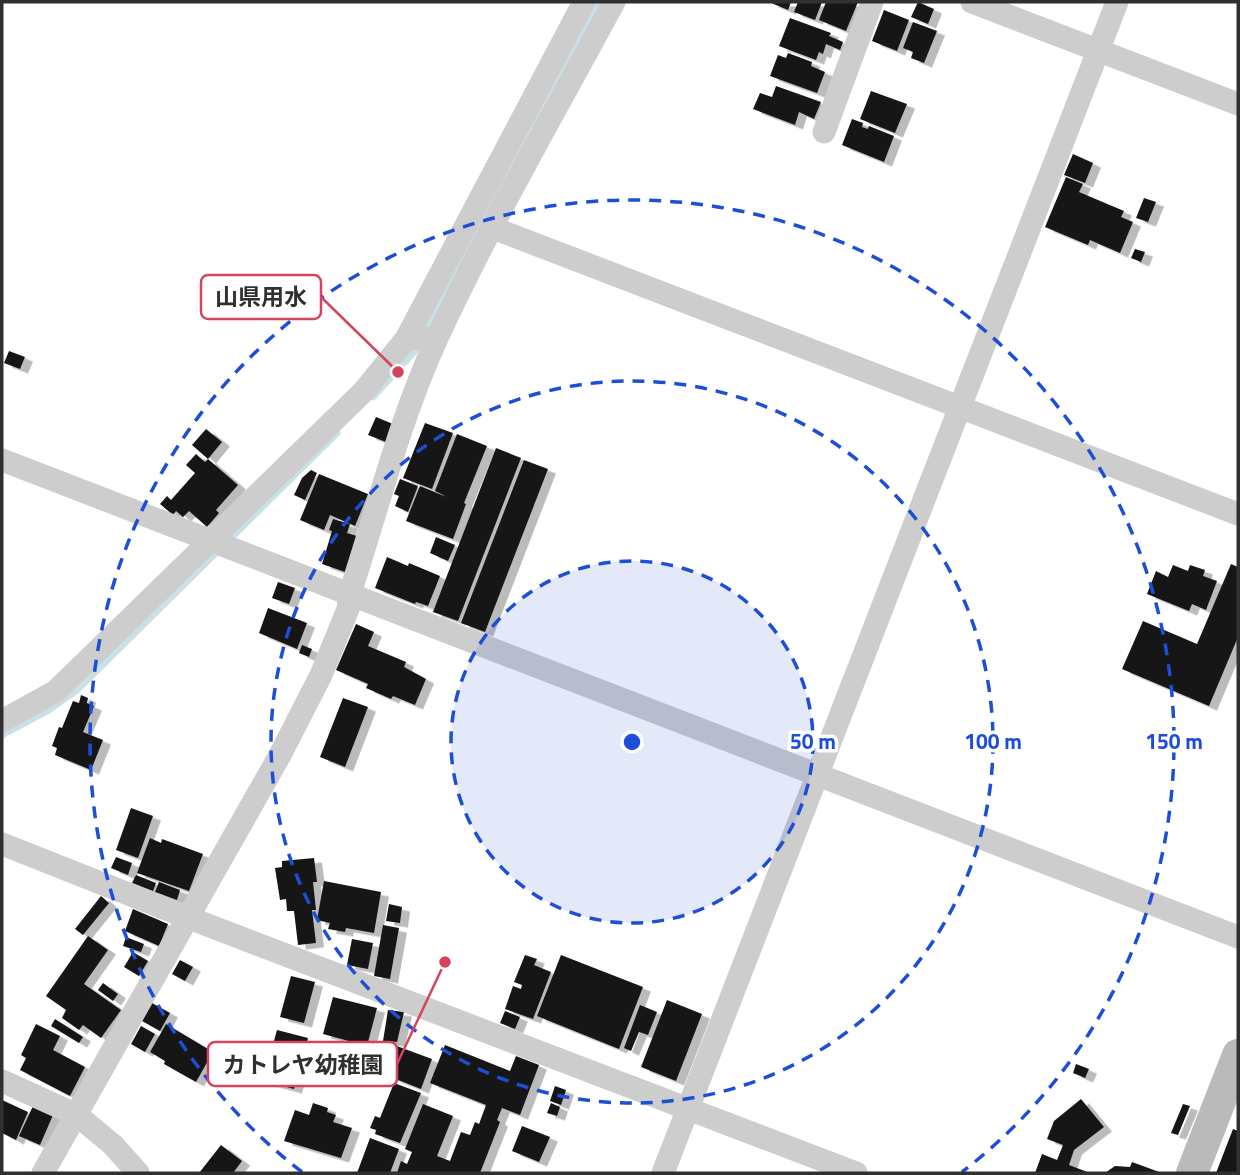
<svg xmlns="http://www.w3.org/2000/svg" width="1240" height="1175" font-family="'Titillium Web','Noto Sans JP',sans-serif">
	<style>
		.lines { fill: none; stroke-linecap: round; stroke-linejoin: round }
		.stream { stroke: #cae0e7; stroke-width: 7 }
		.building { fill: #171717; filter: url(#shadow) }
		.street { stroke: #cdcdcd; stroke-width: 23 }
		.secondary { stroke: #bababa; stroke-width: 32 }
		.ring { fill: none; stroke: #1d4ed8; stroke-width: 3.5; stroke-dasharray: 12 9 }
		.centre { fill: #1d4ed8; stroke: #fff; stroke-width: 3.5 }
		.ring-label { font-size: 21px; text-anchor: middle; font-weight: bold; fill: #1d4ed8; stroke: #fff; stroke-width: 7; stroke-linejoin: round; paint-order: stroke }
		.leader { fill: none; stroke: #d5445f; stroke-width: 2.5 }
		.callout-dot { fill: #d5445f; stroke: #fff; stroke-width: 2.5 }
		.callout { fill: #fff; stroke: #d5445f; stroke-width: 2.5 }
		.callout-label { font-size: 23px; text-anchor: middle; font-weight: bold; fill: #303030 }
	</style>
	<defs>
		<filter id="shadow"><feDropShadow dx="8" dy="4.5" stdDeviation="0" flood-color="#0004"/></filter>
	</defs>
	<rect width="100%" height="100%" fill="#fff"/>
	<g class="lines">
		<!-- stream -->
		<path class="stream" d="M373,397L414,352L600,2
			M2,735L49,710L77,690L337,433"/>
	</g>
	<!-- building -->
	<path class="building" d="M769,2H791L788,10Z
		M798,2H822L815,20L794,12Z
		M826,2H858L846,31L819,20Z
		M918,2L934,9L928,24L911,17Z
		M884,10L909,20L897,51L872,41Z
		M790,18L831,33L829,36L843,42L840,50L826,44L823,54L819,52L816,60L779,46Z
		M913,22L937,31L924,63L911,58L913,52L903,48Z
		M788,53L812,62L811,66L825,72L817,93L770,76L778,55L786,58Z
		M776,86L821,102L814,119L799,112L795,125L753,109L760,93L772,97Z
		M871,91L907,104L895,133L860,119Z
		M852,119L863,123L862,127L868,129L869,126L894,136L884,162L842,145Z
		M1073,154L1093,163L1085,183L1064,175Z
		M1066,177L1083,184L1079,192L1124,211L1121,217L1133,222L1120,253L1090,240L1088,245L1045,227Z
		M1144,198L1156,202L1148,222L1136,218Z
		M1135,249L1145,252L1141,262L1131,258Z
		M9,351L25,357L20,369L4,363Z
		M376,417L393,424L386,442L368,435Z
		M425,423L453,433L432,489L403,478Z
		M206,429L222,442L208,459L192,445Z
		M457,434L487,446L464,503L466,504L453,539L406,521L420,486L447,497L435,491Z
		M496,448L521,458L458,621L433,612Z
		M196,454L205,462L208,459L238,485L216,510L219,513L207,527L189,511L183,517L176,511L173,515L160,504L167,496L171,500L195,473L186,465Z
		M524,460L548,469L485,632L461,623Z
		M311,470L317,473L305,500L294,495L302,478Z
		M319,474L368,494L355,526L330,515L324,530L300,520Z
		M400,479L418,486L408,512L395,506L399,496L394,494Z
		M333,519L350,524L347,533L357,536L345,572L322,564L332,531L329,530Z
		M436,537L455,545L448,561L430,553Z
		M387,557L408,566L409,563L440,576L428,606L416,602L415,604L375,588Z
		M1231,564L1238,567V637L1209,706L1122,669L1143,621L1197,644Z
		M1173,565L1188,571L1190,565L1205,570L1203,576L1217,581L1206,610L1192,604L1189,611L1147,594L1156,571L1168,577Z
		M278,582L295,588L289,604L272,598Z
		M268,608L307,623L297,649L259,633Z
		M356,624L374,632L368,646L406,662L404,667L426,679L415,705L393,696L391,699L366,688L368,684L336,670Z
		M302,645L312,649L309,657L299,653Z
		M81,695L88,698L87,703L94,706L83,732L103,740L91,770L55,755L57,748L52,746L59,727L62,728L73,701L79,703Z
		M343,698L368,707L345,767L320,757Z
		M131,808L153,816L138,858L116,850Z
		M150,838L161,843L162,839L203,854L189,891L137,873Z
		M116,857L132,863L128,875L111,868Z
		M314,858L317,882H313L316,910H312L316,943L298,945L294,911H287L286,899L280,900L275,868L282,867V861Z
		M136,875L156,883L153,891L132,883Z
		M324,881L381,892L374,933L346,928L345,932L328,929L330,923L317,920Z
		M159,882L180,890L177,900L155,892Z
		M101,896L109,903L83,935L75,929Z
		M389,904L402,907L400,923L386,921Z
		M133,909L168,924L159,946L125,931Z
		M383,925L399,928L390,979L374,976Z
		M88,936L108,950L84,984L121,1010L101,1038L83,1025L79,1030L62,1018L66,1010L46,996Z
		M126,937L144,944L141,952L123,946Z
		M352,939L373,943L368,969L347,965Z
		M133,952L148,961L139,976L124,967Z
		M525,955L537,959L534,965L551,972L533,1019L505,1009L513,986L521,989L522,985L514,982Z
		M561,955L643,987L619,1049L537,1016Z
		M180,960L193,967L185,981L172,974Z
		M291,976L315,982L304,1023L280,1017Z
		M103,983L118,994L113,1001L98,990Z
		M333,997L377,1008L367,1046L323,1034Z
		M667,1000L702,1014L676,1081L641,1067Z
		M152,1003L170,1013L160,1031L142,1021Z
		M640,1005L657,1012L648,1035L639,1032L631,1051L624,1048Z
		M388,1010L404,1012L397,1042L383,1041Z
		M505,1011L520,1017L515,1029L500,1023Z
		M55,1019L83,1037L79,1043L51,1026Z
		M36,1024L60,1036L53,1050L85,1067L70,1096L20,1070L26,1058L21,1055Z
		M166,1024L213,1052L196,1082L164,1064L165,1061L150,1052Z
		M141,1026L155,1034L145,1052L131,1044Z
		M277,1030L308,1038L294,1089L263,1081Z
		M394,1045L432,1059L421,1089L383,1074Z
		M445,1045L510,1071L516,1056L539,1065L520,1115L502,1108L497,1120L500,1122L480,1173H397L401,1161L407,1164L412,1152L405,1149L423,1104L453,1116L437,1156L450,1161L461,1132L470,1135L475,1122L479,1124L486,1105L430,1083Z
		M1076,1064L1089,1069L1085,1078L1073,1073Z
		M394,1083L421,1093L400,1143L375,1134L376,1130L370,1128L375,1116L380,1118Z
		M555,1086L566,1090L561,1105L550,1101Z
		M1081,1099L1104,1127L1074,1150L1069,1165L1090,1173H1035L1042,1154L1057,1160L1063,1145L1047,1139L1054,1121Z
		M2,1100L28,1112L16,1140L2,1133Z
		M313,1103L328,1108L327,1112L336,1115L333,1122L352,1128L341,1158L284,1141L295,1110L309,1115Z
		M551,1103L560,1107L557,1116L547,1113Z
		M1183,1104L1190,1106L1178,1135L1171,1133Z
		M33,1106L53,1115L40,1145L19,1136Z
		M522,1126L550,1137L539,1162L512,1151Z
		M1233,1129L1238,1131V1173H1216Z
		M370,1138L399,1149L390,1173H357Z
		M221,1145L242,1161L233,1173H199Z
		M1132,1162L1162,1173H1105L1115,1166L1130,1167Z"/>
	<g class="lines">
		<!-- street -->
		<path class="street" d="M972,2L1238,104
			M824,132L872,2
			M493,228L1238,514
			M406,339L584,2
			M2,460L1238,937
			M2,721L56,691L364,391L406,339L437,338
			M2,844L189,918L856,1173
			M2,1081L77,1115L113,1145L138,1173
			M43,1173L280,755L321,675L348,609L350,593C378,508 400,418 438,336C491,222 554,113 614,2
			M663,1173L1117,2"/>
		<!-- secondary -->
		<path class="secondary" d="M1192,1173L1238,1055"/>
	</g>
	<!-- distance rings -->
	<circle cx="632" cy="742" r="181" fill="#1d4ed8" fill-opacity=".12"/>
	<g class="ring">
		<circle cx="632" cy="742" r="181"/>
		<circle cx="632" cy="742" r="361"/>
		<path d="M302 1172A542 542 0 1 1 962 1172"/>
	</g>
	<circle cx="632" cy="742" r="10" class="centre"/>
	<g class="ring-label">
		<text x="813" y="749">50 m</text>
		<text x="993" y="749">100 m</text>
		<text x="1174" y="749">150 m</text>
	</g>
	<!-- callouts -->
	<path class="leader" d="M398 372L321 297M445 962L397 1064"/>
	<g class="callout-dot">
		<circle cx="398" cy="372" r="7"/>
		<circle cx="445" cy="962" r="7"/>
	</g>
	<g class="callout">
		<rect x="201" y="275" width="120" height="44" rx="7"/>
		<rect x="208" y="1042" width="189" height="44" rx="7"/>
	</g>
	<g class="callout-label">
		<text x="261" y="305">山県用水</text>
		<text x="303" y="1073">カトレヤ幼稚園</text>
	</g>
	<!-- border -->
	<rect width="1240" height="1175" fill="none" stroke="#303030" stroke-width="7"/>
</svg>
